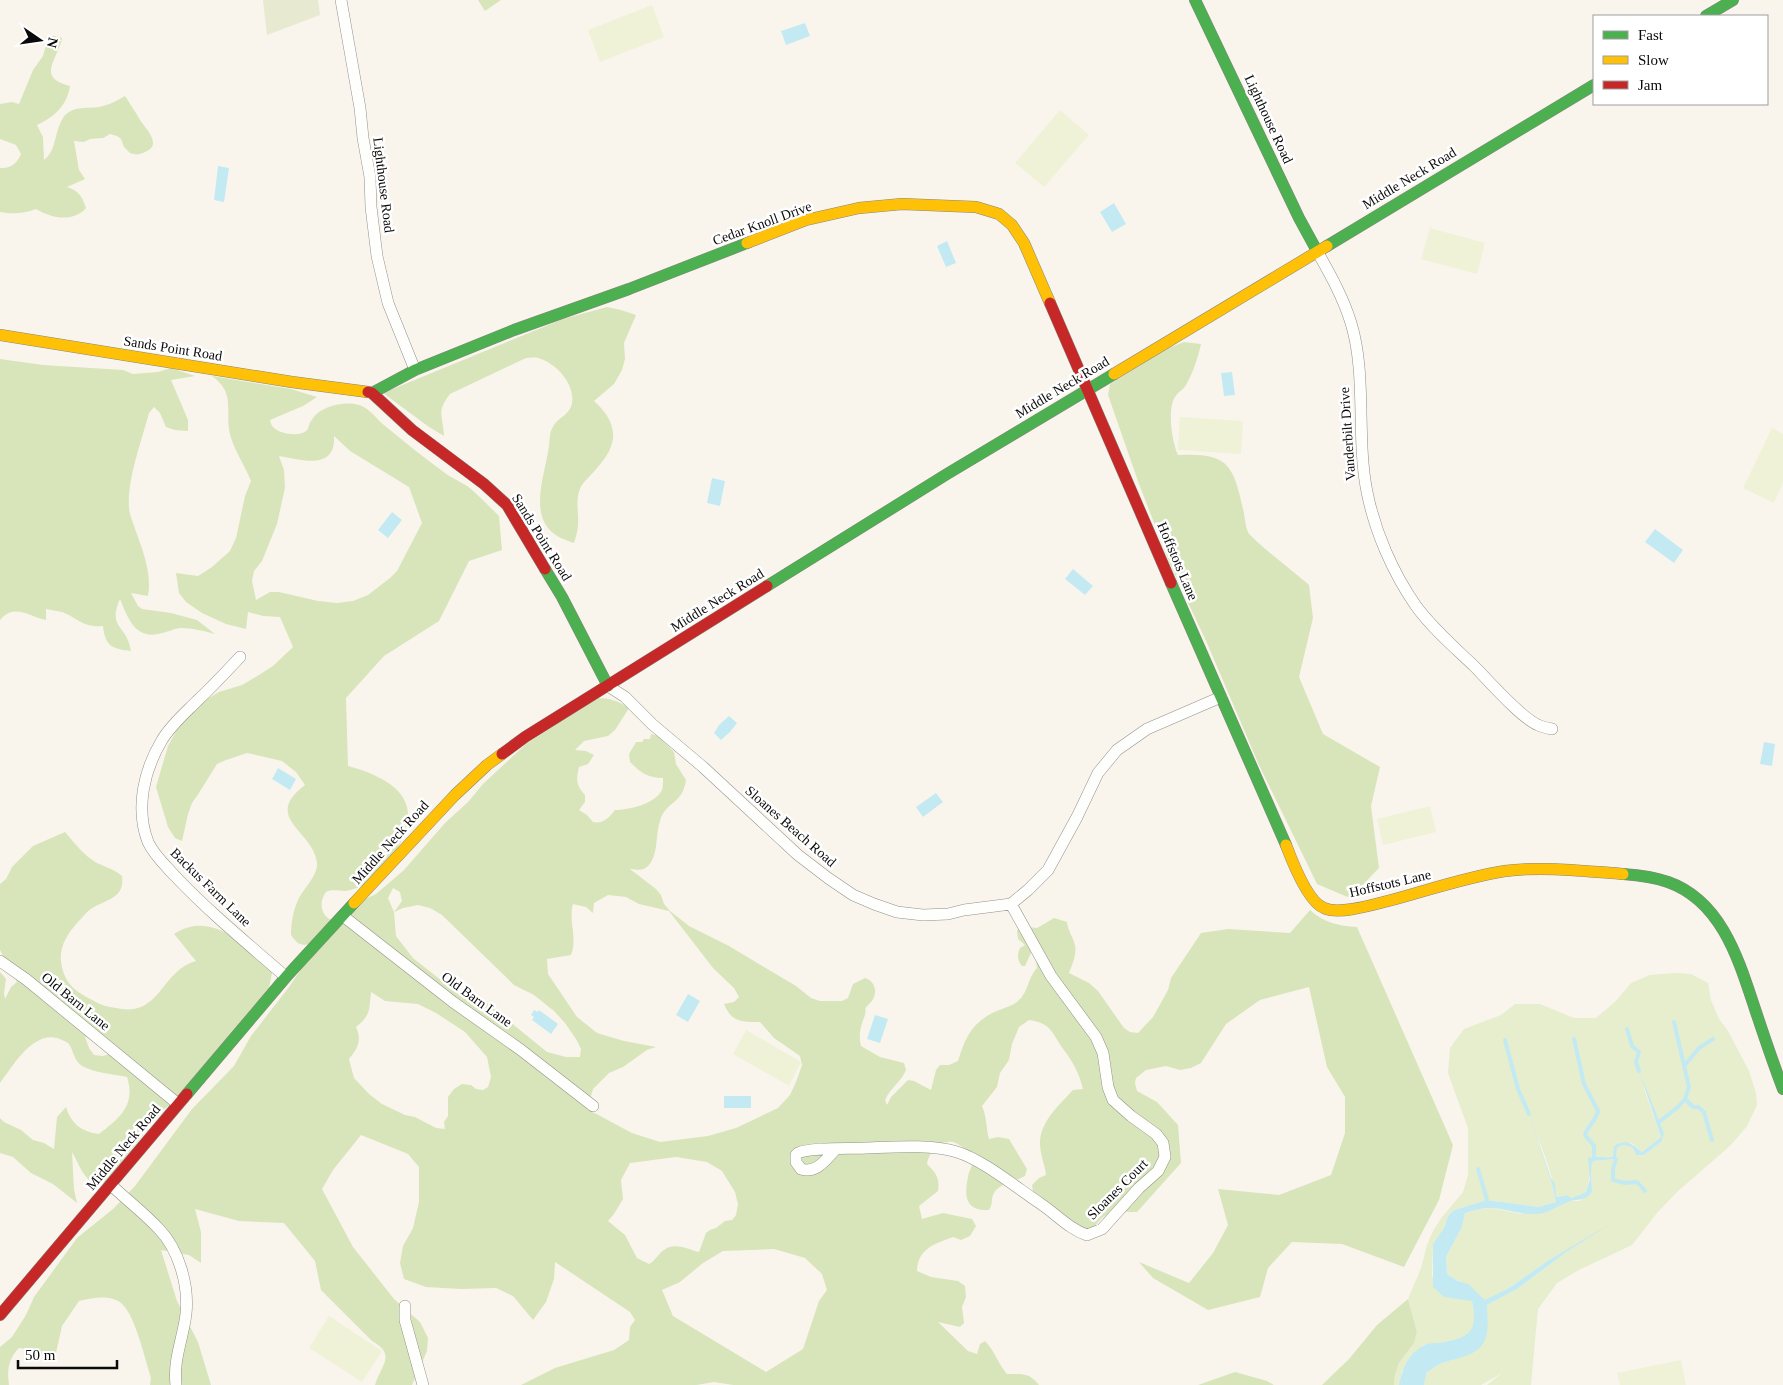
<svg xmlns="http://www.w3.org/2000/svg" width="1783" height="1385" font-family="Georgia,serif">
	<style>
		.green { fill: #e6eecd }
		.forest { fill: #d8e5ba; fill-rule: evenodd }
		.cemetery { fill: #e7e9d1 }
		.pitch { fill: #eff2d6 }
		.water { fill: #c3eaf3 }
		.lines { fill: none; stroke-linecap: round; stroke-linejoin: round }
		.stream { stroke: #c3eaf3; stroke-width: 4 }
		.street-casing { stroke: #92908c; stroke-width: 12 }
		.fast-casing { stroke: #888683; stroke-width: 12 }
		.slow-casing { stroke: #888683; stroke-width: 12 }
		.jam-casing { stroke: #888683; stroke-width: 12 }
		.street { stroke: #fefefc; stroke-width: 11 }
		.fast { stroke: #4caf50; stroke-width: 11 }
		.slow { stroke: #ffc107; stroke-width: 11 }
		.jam { stroke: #c62828; stroke-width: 11 }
		.labels { text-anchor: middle; stroke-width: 5; stroke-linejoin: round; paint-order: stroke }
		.street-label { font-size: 14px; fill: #0a0a0a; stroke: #fff }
	</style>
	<rect width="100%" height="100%" fill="#f9f5ed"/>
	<!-- green -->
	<path class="green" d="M1676,973L1691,974L1708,983L1711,1000L1719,1019L1728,1031L1749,1071L1756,1093L1757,1105L1747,1126L1731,1145L1677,1192L1657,1213L1632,1245L1579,1270L1557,1283L1538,1309L1531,1385H1487L1502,1373L1481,1385H1424L1427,1372L1440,1364L1469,1354L1486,1338L1487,1305L1517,1289L1565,1253L1589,1237L1549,1260L1509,1288L1485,1301C1471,1286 1463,1284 1447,1274L1446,1257L1462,1227L1465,1213L1475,1210L1492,1208L1521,1214L1570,1201H1579L1592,1192L1591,1167L1593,1161L1616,1159L1617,1148L1622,1145L1632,1147L1635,1153L1644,1155L1661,1142L1662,1128L1642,1083L1661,1137L1642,1152L1632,1143L1614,1146V1157L1601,1158L1594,1157C1590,1169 1590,1179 1586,1192L1572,1198L1567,1195L1558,1197L1556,1196C1554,1181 1544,1151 1537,1137L1552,1184L1556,1202L1538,1207L1487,1200L1454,1210L1448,1216L1444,1228L1433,1245L1432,1276L1444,1297L1472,1300C1473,1308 1476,1317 1474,1325C1470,1341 1437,1343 1423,1345L1402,1371L1399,1385H1394L1395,1375L1399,1363L1414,1343L1417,1332L1408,1299L1421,1268L1427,1245L1433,1231L1442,1217L1463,1192L1468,1175V1128L1448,1073L1450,1048L1464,1029L1501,1015L1515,1004H1540L1574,1018H1596L1616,1001L1631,983L1650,975Z"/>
	<!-- forest -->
	<path class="forest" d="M478,0H501L485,11Z
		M53,36L61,37L62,39C57,60 36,78 70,86C67,106 54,117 37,125L43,137L44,160C57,150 54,132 63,118C72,104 90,110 103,106C111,104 118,100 125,96C130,104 135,111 140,120C146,129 163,145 145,152C140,155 135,155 130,153L124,147L121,139L117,136L110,134L103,138L90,139L84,142L74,141L79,170L85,179L67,187C79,191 82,196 86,208C73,223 51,218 36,209C23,214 13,214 0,212V168C11,169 17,163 21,154L16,145L0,139V104L12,102L19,104L33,70L43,56L47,41Z
		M607,307L621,310L636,315L624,343L625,359L622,370L614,384L594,401C618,423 620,443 597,468C592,475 583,481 580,489C575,501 579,512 578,524C578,530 576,537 574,543C565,540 554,536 548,528C531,507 546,470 549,446C550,439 549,433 553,427C556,419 567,416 571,407C578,387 557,363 538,358C534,357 530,358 526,358L450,394C436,412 443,415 444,436L429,427L383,393L563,319Z
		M1184,342L1201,344C1198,357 1193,373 1186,385C1183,390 1178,392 1175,397C1167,409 1172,442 1178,455C1227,453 1233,463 1243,509C1245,516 1245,525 1248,532C1251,539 1299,576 1309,585L1313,618L1299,677L1323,734L1380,767L1371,806L1379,868L1350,898L1317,884L1259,765L1207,643L1170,564L1139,484L1108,395L1110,384L1166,349Z
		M0,359L43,365L123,370L133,374L158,372L171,368L195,376L171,380L188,420V431L175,430L166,427L160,413L154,407L149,413C142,440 124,488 130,514C131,519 134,524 135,529C143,551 152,573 148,596L131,593L138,606L142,609L171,613L197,620L215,634C204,631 192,628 181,628C175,628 168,632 162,633C136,641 128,619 120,599C107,629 127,624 131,651C112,649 105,646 103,626C83,628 78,618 62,612C57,611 51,610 46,609V620C28,616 14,603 0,620Z
		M212,376L291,389L317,397L303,406L270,420C271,423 271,425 273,427C279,434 299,437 306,431C309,429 308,425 311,421C319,407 340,402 355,404C369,406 375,418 385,426C405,442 424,458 445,473C453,479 464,483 471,489C481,498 490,507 499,516L502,550L469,561L439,621L384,656L346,698L348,766C392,778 427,800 397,849C390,860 380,874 370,881C363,886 353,890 345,891C338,891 332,889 326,892C318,903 321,917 334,921L363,900L376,894L404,870L445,823L468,802L483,784L526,744L597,698C610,698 618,701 629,708L615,730L608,736L584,741L575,750L586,751L594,755L588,764L579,767C576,780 576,785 585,795V802L579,810L587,815L593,822C603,824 609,818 615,810C629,810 655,804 662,790C663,787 663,782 663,778C648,778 641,773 630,762L629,754L636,742H642L644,739H650L651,734L658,736L674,752L676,764L686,780C682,806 666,800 660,821C655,835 659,855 648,866C642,872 636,869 630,869L656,889L661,895L664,904L670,911L689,926L729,946L796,986L811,998L820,1001H842L848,998L853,984L865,978C875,981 878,992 872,1001C872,1001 867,1006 866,1007C865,1009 866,1012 865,1015C861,1026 858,1033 861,1046L880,1057L904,1063L906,1070C901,1082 891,1087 885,1100L887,1105L891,1097L908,1080L914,1081L931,1090L936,1070L940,1065H949L958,1061C965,1037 973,1021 997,1011C1003,1008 1013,1006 1018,1001C1028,993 1028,977 1037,968L1036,961L1039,951L1037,946L1031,953L1025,966H1022C1017,960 1017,955 1020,948L1025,945L1018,939L1017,931L1019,926L1037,928L1054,918L1067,922C1068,931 1073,937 1075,945C1077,954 1072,965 1069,973L1089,983L1098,991L1124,1028L1130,1032L1138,1033L1153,1017L1168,990L1171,978L1201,933L1228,929L1290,933L1310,910C1324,923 1339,926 1357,927L1453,1145L1439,1200L1404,1267L1342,1244L1292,1242L1268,1268L1260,1297L1208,1310L1153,1278L1139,1262L1189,1283L1213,1253L1228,1225L1218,1189L1279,1195L1331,1175L1345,1133V1097L1327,1067L1309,987L1260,1000L1226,1024L1201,1063L1191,1068L1180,1070L1166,1066L1146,1070L1136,1078L1135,1083L1137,1091L1157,1102L1178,1125L1181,1163L1137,1212C1125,1212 1113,1210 1103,1217C1100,1219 1098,1223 1095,1226C1080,1237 1045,1201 1033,1192L1032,1185L1039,1178L1046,1175C1045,1165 1040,1154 1040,1143C1040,1122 1059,1105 1073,1090L1083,1089C1079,1073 1073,1062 1064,1050C1052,1034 1052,1023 1029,1020L1019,1027L1012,1044L1009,1060L1000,1073L997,1087L982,1106C987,1117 986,1128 989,1139L998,1137L1009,1139L1027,1169L1025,1176C1016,1181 997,1184 993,1195C991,1201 993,1204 989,1210C965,1211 964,1196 968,1177C968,1173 971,1169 972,1165C972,1162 971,1157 971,1153C966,1150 958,1143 953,1142C939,1140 929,1152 927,1164C936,1173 940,1178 938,1191L919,1206L922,1219L943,1213L972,1219L976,1226L970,1236L961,1240L953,1237C935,1244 918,1248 917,1271L931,1277L958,1281L965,1286L966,1297L962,1307L964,1323L960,1327L938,1322L968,1351L977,1354L980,1344L985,1341C995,1351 998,1364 1007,1374C1022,1374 1029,1372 1039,1385H733L714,1382L697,1385H521L555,1368L614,1350L629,1340L630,1327L635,1320L630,1312L555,1262L554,1279L546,1302L533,1320L513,1296L496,1288L461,1289L426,1287L404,1279L400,1263L403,1246L413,1228L419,1202V1167L408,1154L361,1135L333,1170L322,1189L353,1247L394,1299L420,1322L428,1338L427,1351L412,1385H375C381,1365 397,1355 372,1341L321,1290L315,1261L284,1223L239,1221L195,1209L201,1232V1263L189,1255L161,1250L177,1301L198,1342L211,1385H150L151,1378C145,1360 135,1314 121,1303C110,1294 91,1298 79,1301L62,1326L54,1362L33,1350L19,1348C8,1359 7,1371 9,1385H0V1347L12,1337L26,1315L34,1297L77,1238L113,1209L135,1186L192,1109L234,1066L251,1036L289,987L320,941C306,946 299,948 291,935C291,923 293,911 298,900C303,889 318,876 317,863C314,831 261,818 305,785L296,772L282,761L247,753L226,760L217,764L197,796L192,803L188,814L182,841L175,838L168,827L156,787L168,746L181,722L199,704L219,692L242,685L259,675L273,666L293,647L280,617L263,616L248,612L246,629L226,624L202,613L186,602L179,593L176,573L198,576L212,567L230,551L236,538L245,496L251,481C245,466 236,453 231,438C223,413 238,395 212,376ZM334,436L350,451L409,487L422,523L397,571L390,578L368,595L353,601L337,603L318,601L279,592H270L256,600L252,581L254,571L262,561L277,524L285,488L284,470L279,456C302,460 336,471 334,436ZM393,888L400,892L402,901L394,912L388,898ZM608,895L626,897L639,904L669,911L713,968L734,988L739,997L734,1002L724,1004C732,1023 742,1022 760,1022L774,1038L800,1056L802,1065L796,1082L790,1095L778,1108L736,1128L708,1136L660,1142L632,1133L587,1109L593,1089L609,1073L623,1067L647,1050L656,1047L624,1041L597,1033L577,1017L548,974L547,959L571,955C578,938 568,921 573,904L586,907L593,913L594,903ZM418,905L430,908L442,915L514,985L534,995L554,1011L565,1023L576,1039L581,1049L580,1057H566L547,1052L482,999L456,992L413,958L396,936L394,912L403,908ZM371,992L385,1001L418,1004L436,1013L465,1032L487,1057L491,1077L488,1087L483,1090L476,1089L471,1085L462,1084L454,1089L448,1097V1116L444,1122L445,1129L436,1128L415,1117L405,1115L382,1104L369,1094L354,1078L349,1059C358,1048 362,1040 356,1027C371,1015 369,1010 371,992ZM676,1157L707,1162L722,1171L735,1192L738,1204L736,1215L732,1220L725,1221L716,1228L710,1230L706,1233L699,1252C687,1249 674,1242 664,1250C658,1254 656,1260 649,1264L637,1258L625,1235L608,1221L614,1214L623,1199L621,1180L630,1163ZM774,1249L805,1258L822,1274L827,1290L819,1301L803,1349L766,1372L673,1316L662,1290L680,1282L703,1263L723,1251Z
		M65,832C73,841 81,852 91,859C101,867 112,867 122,876C125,899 106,899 91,909C86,912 82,918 78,922C64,938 56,952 64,974C70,989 81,994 94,1001C101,1005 108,1007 116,1008C161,1018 160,971 196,961C188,952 182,943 174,934C211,910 244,944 270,968L272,973L269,988L172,1103L158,1114L147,1130L106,1181L99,1185C83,1181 79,1163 72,1152L74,1189L77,1203L53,1184L31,1173L13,1157L0,1153V1118L4,1122L21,1130L33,1140L44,1143L54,1149L57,1117L66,1107C71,1124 82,1132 99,1134C120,1118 136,1105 127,1077C113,1074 94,1073 82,1066C73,1060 74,1050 68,1043C65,1041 60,1039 57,1038C32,1032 13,1066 0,1083V972L6,979L4,993L5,999L11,987L17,982L0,950V884L6,879L12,867L33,846ZM85,1037H86L113,1053L103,1056L94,1055L89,1048Z
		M1408,1299L1417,1332L1414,1343L1399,1363L1395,1375L1394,1385H1322L1349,1359L1377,1325Z
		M1235,1372L1267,1381L1274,1385H1198Z"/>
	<!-- cemetery -->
	<path class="cemetery" d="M263,0H318L320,15L267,35Z"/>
	<!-- pitch -->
	<path class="pitch" d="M652,5L664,37L600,62L588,30Z
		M1060,110L1089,135L1044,187L1015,163Z
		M1430,228L1485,243L1477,274L1421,259Z
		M1180,417L1243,421L1241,454L1178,450Z
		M1772,428L1783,434V483L1774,503L1743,488Z
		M1430,806L1436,832L1383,845L1377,819Z
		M746,1030L801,1062L789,1086L733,1054Z
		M329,1316L382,1351L362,1382L309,1348Z
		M1681,1360L1686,1385H1620L1617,1373Z"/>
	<!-- water -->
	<path class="water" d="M805,23L810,36L786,45L781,31Z
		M218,166L229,168L224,202L214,200Z
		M1114,203L1126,224L1112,232L1100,212Z
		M947,241L956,263L946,267L937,246Z
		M1232,372L1235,395L1224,396L1221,373Z
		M712,478L725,481L720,506L707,503Z
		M392,512L402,520L388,538L378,530Z
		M1655,529L1683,550L1674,563L1645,542Z
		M1073,569L1093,586L1085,595L1065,579Z
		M729,716L737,723L730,732L721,740L714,733L719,725Z
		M1764,742L1775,744L1772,766L1760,764Z
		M278,768L296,779L290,790L272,779Z
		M936,793L943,802L923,817L916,807Z
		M688,994L700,1001L688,1022L676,1015Z
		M534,1010L538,1012L539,1010L558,1024L551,1034L532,1020L534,1017L531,1015Z
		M875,1015L888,1019L880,1043L867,1039Z
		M1639,1071L1664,1133L1661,1142L1644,1155H1636L1632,1147L1622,1145L1617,1148L1616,1159L1593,1161L1591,1167L1592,1192C1585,1202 1578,1198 1568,1202C1557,1206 1548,1214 1535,1214C1520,1215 1507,1209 1492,1208C1483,1208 1474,1210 1465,1213L1462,1227L1446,1257L1447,1274L1458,1281L1468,1284L1485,1300L1509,1288L1549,1260L1610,1224L1565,1253L1517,1289L1487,1305C1487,1315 1489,1327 1486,1337C1480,1357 1457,1357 1440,1364C1436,1366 1431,1370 1427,1372L1424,1385H1399C1402,1370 1408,1354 1423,1346C1427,1343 1433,1343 1438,1343C1468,1338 1479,1333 1472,1301L1444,1297L1433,1287V1244L1444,1228L1448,1216L1454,1210L1487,1200L1538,1207L1556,1202L1552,1184L1529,1114L1551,1178L1555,1184L1556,1196L1558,1197L1567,1195L1572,1198L1586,1192L1590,1179L1588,1158C1596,1156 1605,1158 1613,1157L1614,1146C1627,1138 1632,1144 1642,1152L1661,1137Z
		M724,1096H751V1108H724Z"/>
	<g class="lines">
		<!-- stream -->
		<path class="stream" d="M1627,1029L1632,1046L1639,1052L1636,1062L1639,1071
			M1574,1039L1584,1084L1598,1111C1596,1121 1588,1125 1585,1135L1594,1146V1157
			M1505,1040L1518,1089L1529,1114
			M1684,1066L1699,1048L1713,1039
			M1685,1099L1693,1107H1698L1704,1112L1712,1140
			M1659,1122L1678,1107L1685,1099L1689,1087L1674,1022
			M1616,1159L1613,1169V1180L1625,1183L1637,1182L1645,1191
			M1478,1169L1487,1200"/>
		<!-- street casing -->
		<g class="street-casing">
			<path id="street" d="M341,0L360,108L363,138L370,177L371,207L377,256L388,303L415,370
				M1317,251C1330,274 1343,297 1351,323C1367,375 1356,438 1367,492C1375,532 1393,573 1416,606C1432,628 1454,647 1474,666C1488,680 1521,718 1538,725C1542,727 1547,728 1552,729
				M240,657C226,672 212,687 197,701C185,713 171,725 162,740C144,770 135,808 148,842C154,855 165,865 174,875C208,911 248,944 286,977
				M608,686L625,697L652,724L703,767L798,855L828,878L853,895L874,904L897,912L923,915L948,914L964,910L1011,904L1028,890L1048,870L1077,817L1098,773L1117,750L1147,729L1221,697
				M343,916L453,1002L521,1050L593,1106
				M0,961L27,980L178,1104
				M836,1149C826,1159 817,1174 801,1169L796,1162V1155L798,1153C812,1147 849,1149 866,1148C893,1147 931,1144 957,1152C983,1160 1017,1188 1041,1204C1056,1214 1069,1229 1087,1235L1102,1229L1139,1188L1158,1171L1165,1157L1163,1143L1156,1134L1131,1116L1113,1100L1108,1087L1103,1053L1096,1037L1051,976L1011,904
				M111,1185C127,1200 144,1213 159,1229C179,1250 189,1285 186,1314C183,1339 173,1359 176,1385
				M405,1306V1320L423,1385"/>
		</g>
		<!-- fast casing -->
		<g class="fast-casing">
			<path id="fast" d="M1195,0L1299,218L1317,251
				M1706,16L1733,0
				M1327,246L1594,85
				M372,393L415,370L514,330L629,289L747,243
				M545,569L562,597L608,686
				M1171,583L1286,845
				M767,586L947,474L1114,374
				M1623,874C1637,875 1654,877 1668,882C1722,901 1739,961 1755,1009C1764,1036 1773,1063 1783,1089
				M187,1094L286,977L354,903"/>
		</g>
		<!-- slow casing -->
		<g class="slow-casing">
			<path id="slow" d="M747,243L806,220L859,208L902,204L976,207L999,214L1012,225L1024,243L1050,303
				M0,335L292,382L368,392
				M1114,374L1327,246
				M1286,845C1292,861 1308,902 1324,908C1339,915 1372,905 1388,901C1426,891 1466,877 1505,871C1543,866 1585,871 1623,874
				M354,903L455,795L487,765L502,754"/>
		</g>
		<!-- jam casing -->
		<g class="jam-casing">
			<path id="jam" d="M1050,303L1171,583
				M368,392L372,393L412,430L484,484L507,505L545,569
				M502,754L525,737L767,586
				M0,1315L187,1094"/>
		</g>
		<!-- street -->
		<use href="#street" class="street"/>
		<!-- fast -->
		<use href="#fast" class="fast"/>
		<!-- slow -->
		<use href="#slow" class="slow"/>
		<!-- jam -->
		<use href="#jam" class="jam"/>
	</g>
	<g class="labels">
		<!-- street labels -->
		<g class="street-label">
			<text transform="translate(1269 119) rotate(65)" y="5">Lighthouse Road</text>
			<text transform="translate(1409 178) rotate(-31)" y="5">Middle Neck Road</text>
			<text transform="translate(384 185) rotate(83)" y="5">Lighthouse Road</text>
			<text transform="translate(762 223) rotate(-20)" y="5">Cedar Knoll Drive</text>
			<text transform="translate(173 348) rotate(9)" y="5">Sands Point Road</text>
			<text transform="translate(1062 387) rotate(-31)" y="5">Middle Neck Road</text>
			<text transform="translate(1347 434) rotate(-94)" y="5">Vanderbilt Drive</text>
			<text transform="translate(542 537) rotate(58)" y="5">Sands Point Road</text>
			<text transform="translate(1178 561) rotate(67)" y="5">Hoffstots Lane</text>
			<text transform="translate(717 600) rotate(-32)" y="5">Middle Neck Road</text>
			<text transform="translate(791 826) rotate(41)" y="5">Sloanes Beach Road</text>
			<text transform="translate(390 842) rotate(-48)" y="5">Middle Neck Road</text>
			<text transform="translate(1390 883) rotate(-13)" y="5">Hoffstots Lane</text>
			<text transform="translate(211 887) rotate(44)" y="5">Backus Farm Lane</text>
			<text transform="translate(477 999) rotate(36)" y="5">Old Barn Lane</text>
			<text transform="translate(76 1001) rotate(39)" y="5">Old Barn Lane</text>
			<text transform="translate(123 1147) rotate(-50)" y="5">Middle Neck Road</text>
			<text transform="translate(1117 1189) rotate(-45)" y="5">Sloanes Court</text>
		</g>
	</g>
	<!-- legend -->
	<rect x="1593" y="15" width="175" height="90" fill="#ffffff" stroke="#9d9d9d"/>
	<rect x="1603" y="31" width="25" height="8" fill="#4caf50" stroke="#9d9d9d"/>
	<text x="1638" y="40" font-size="15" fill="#0a0a0a">Fast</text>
	<rect x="1603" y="56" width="25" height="8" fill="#ffc107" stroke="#9d9d9d"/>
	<text x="1638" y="65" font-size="15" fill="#0a0a0a">Slow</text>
	<rect x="1603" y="81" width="25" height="8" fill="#c62828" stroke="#9d9d9d"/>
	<text x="1638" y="90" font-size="15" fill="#0a0a0a">Jam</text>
	<!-- north arrow -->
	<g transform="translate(40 40) rotate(103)" stroke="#ffffff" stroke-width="4" paint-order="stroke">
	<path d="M0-4L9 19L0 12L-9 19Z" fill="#0a0a0a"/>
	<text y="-8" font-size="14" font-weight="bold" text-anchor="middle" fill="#0a0a0a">N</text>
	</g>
	<!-- scale -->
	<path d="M18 1360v8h99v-8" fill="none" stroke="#0a0a0a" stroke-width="2.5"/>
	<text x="25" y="1360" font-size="15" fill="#0a0a0a" stroke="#ffffff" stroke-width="4" paint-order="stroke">50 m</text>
</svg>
